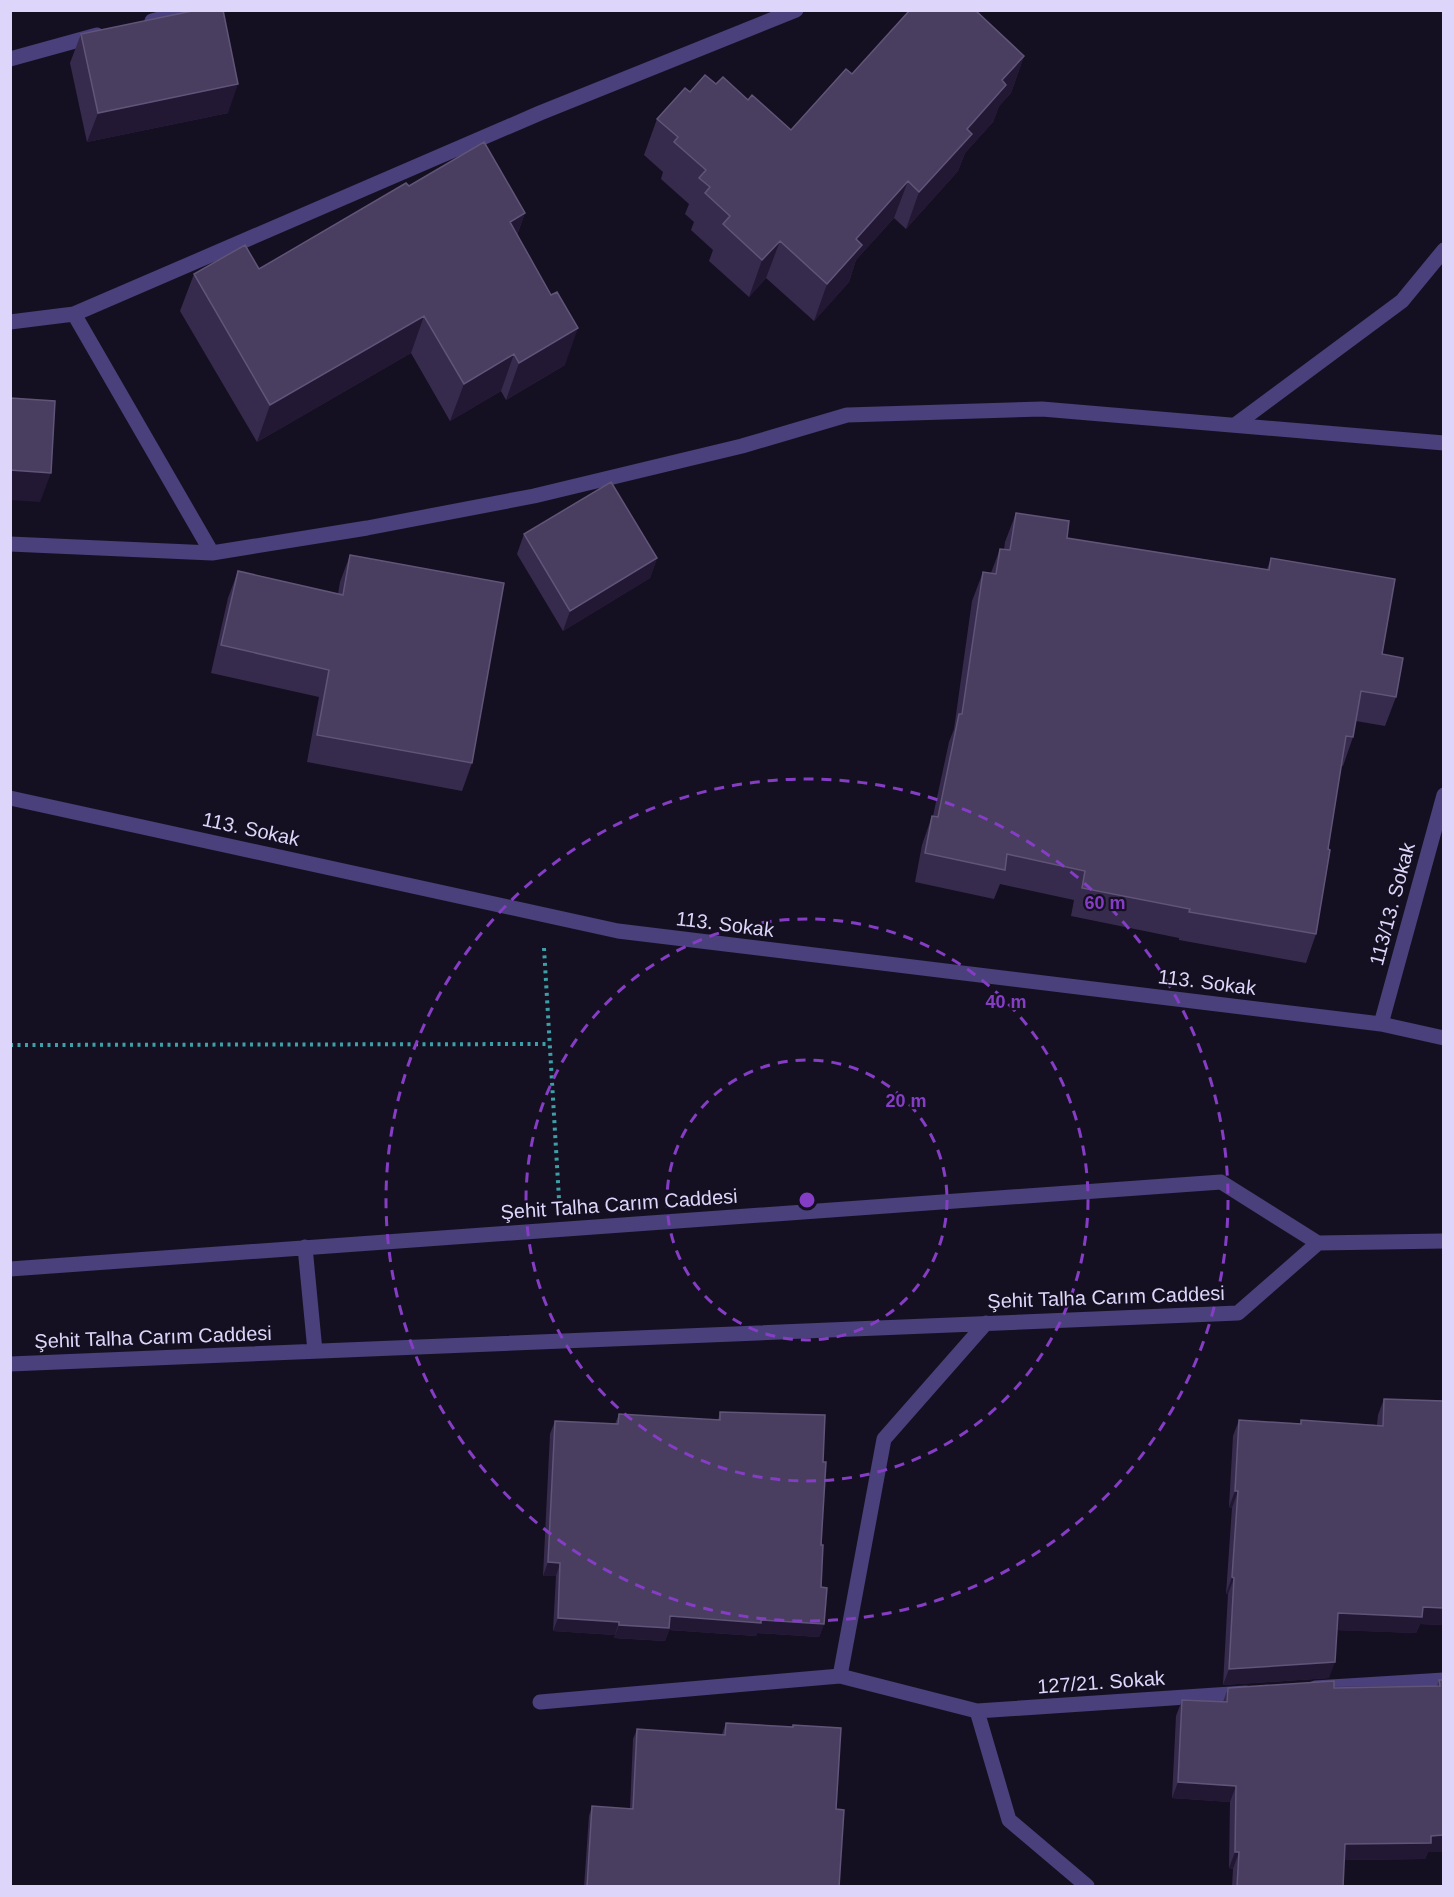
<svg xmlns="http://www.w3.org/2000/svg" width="1454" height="1897" font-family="Helvetica,sans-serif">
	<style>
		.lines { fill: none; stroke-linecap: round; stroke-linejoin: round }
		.path { stroke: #3ca0a7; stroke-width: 4; stroke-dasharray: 3 4.5; stroke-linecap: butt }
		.minor { stroke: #4a407b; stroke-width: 15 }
		.wall { fill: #372b4d }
		.shaded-wall { fill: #221834 }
		.building { fill: #493d60; stroke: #605578; stroke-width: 1.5 }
		.ring { fill: none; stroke: #853dc5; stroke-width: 3; stroke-dasharray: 10 8 }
		.labels { text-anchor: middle; stroke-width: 4.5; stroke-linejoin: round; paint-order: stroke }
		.street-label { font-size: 20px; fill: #ded5fa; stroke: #151021 }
		.centre { fill: #853dc5; stroke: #151021; stroke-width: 3 }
		.ring-label { font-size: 18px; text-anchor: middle; font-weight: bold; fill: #853dc5; stroke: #151021; stroke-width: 4.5; stroke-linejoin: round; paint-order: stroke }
	</style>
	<rect width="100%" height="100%" fill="#151021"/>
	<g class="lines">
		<!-- path -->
		<path class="path" d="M544,948L559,1199
			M10,1045L550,1044"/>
		<!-- minor -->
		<path class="minor" d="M152,21L192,10
			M10,59L97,35
			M74,314L212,553
			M10,322L74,314L540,113L796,10
			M1235,425L1402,301L1444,250
			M10,544L212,553L367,528L534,496L742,446L847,415L1042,409L1444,443
			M10,798L618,931L1381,1024L1444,1038
			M1381,1024L1444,795
			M1318,1243L1444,1241
			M305,1247L315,1351
			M10,1269L1221,1182L1318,1243
			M10,1364L1238,1313L1318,1243
			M840,1676L884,1439L986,1323
			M1315,1688L1444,1680
			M540,1702L840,1676L977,1711
			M1087,1886L1009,1820L977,1711L1246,1693"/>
	</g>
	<!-- wall -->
	<path class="wall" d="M81,34L228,113L87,142L70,63Z
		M1024,56L1011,93L999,106L993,122L965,153L958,171L906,229L894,218L856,260L849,282L814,321L766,278L749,297L709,261L713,250L691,230L694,222L685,214L689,204L661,179L663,172L644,155L657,119L690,92L716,84L748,100L791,130L852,74Z
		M525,213L517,235L565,365L506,400L501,391L450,421L411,353L257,442L180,311L194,274L259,269Z
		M1016,513L1067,538L1267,569L1271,558L1382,654L1396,697L1385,726L1356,721L1353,737L1343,766H1341L1328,849L1316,934L1306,963L1179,940V938L1071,916L1074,900L1000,884L994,899L915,882L922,845L932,816H933L949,742L954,729L972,601L983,572L991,573L1000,549L1004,550L1005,542Z
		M524,534L657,558L650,578L563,631L517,554Z
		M350,555L472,763L462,791L307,762L319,697L211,673L228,598L238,571L338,594L340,582Z
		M1384,1399L1443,1401V1625L1420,1624L1416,1633L1337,1630L1329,1678L1223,1685L1228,1594H1226L1232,1508L1229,1507L1233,1436L1239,1420L1300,1424L1301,1420L1377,1425L1378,1415Z
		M720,1412L823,1462L821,1587L824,1624L819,1637L757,1633L756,1636L669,1630L665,1641L614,1638L615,1635L553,1631L556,1576H543L550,1434L555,1421L615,1424L619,1414L718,1420Z
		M1439,1680H1443L1428,1852L1425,1859L1344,1860L1343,1887H1232L1233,1869L1229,1868L1230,1802L1172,1798L1176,1716L1182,1700L1223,1702L1228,1688L1437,1686Z
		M726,1723L836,1809L839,1887H584L589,1816L592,1806L630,1809L633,1739L637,1729L722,1734Z"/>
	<!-- shaded-wall -->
	<path class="shaded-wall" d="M1024,56L1011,93L999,106L993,122L965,153L958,171L906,229L919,192L967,129L1002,80Z
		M238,84L228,113L87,142L98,113Z
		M908,181L894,218L856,260L849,282L814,321L827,284L856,239Z
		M525,213L511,250L510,222Z
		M780,241L766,278L749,297L762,260Z
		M424,316L411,353L257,442L270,405Z
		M578,328L565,365L506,400L519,363Z
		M514,354L501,391L450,421L464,384Z
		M10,470L51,473L40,502L10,500Z
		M657,558L650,578L563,631L570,611Z
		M1235,1491H1238L1232,1508L1229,1507Z
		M548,1562L560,1563L556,1576H543Z
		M1232,1577L1234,1578L1228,1594H1226Z
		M1423,1607L1443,1608V1625L1420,1624L1416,1633L1332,1630L1338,1613Z
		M670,1616L761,1620L824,1624L819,1637L757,1633L756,1636L669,1630L665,1641L614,1638L619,1625Z
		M558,1618L619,1622L615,1635L553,1631Z
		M1335,1662L1329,1678L1223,1685L1229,1669Z
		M1178,1782L1236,1786L1230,1802L1172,1798Z
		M1443,1835V1852H1428L1425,1859L1339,1860L1345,1844L1431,1836Z
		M1235,1852H1239L1233,1869L1229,1868Z"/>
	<!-- building -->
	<path class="building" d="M197,10H223L238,84L98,113L81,34Z
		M910,10H975L1024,56L1002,80L1006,85L967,129L972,134L919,192L908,181L856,239L862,245L827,284L780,241L762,260L723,224L730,216L705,193L710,187L699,178L706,170L674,142L678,137L657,119L685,88L690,92L705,75L716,84L723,77L748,100L752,95L791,130L846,69L852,74Z
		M484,142L525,213L510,222L551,295L557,292L578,328L519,363L514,354L464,384L424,316L270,405L194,274L245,245L259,269L406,183L409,186Z
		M10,398L55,401L51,473L10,470Z
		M611,482L657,558L570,611L524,534Z
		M1016,513L1069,521L1067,538L1269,570L1271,558L1395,579L1382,654L1403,658L1396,697L1361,691L1353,737L1346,736L1328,849L1330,850L1316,934L1189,912L1190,909L1082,888L1085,871L1007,854L1005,870L925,853L932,816L938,817L959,714H962L983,572L996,574L1000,549L1010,550Z
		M350,555L504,583L472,763L317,735L329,670L221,645L238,571L343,595Z
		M1384,1399L1443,1401V1608L1423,1607L1422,1617L1338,1613L1335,1662L1229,1669L1234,1578L1232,1577L1238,1491H1235L1239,1420L1301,1424V1420L1383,1426Z
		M720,1412L825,1415L823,1462H826L821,1545H823L821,1587L827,1588L824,1624L761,1620V1623L670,1616L669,1628L619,1625V1622L558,1618L560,1563L548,1562L555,1421L618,1424L619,1414L720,1420Z
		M1439,1680H1443V1835L1431,1836V1843L1345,1844L1343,1887H1237L1239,1852H1235L1236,1786L1178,1782L1182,1700L1227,1702L1228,1688L1334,1681V1688L1440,1686Z
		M726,1723L793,1727V1725L841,1728L836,1809L844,1810L839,1887H587L592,1806L633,1809L637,1729L725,1735Z"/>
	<!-- distance rings -->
	<g class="ring">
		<circle cx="807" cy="1200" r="140"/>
		<circle cx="807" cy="1200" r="281"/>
		<circle cx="807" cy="1200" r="421"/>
	</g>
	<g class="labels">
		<!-- street labels -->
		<g class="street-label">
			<text transform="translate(251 829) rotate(12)" y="7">113. Sokak</text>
			<text transform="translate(1392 904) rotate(-75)" y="7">113/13. Sokak</text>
			<text transform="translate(725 924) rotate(7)" y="7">113. Sokak</text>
			<text transform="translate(1207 982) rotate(7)" y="7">113. Sokak</text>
			<text transform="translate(619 1204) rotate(-4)" y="7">Şehit Talha Carım Caddesi</text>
			<text transform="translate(1106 1297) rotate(-2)" y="7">Şehit Talha Carım Caddesi</text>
			<text transform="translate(153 1337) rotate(-2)" y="7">Şehit Talha Carım Caddesi</text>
			<text transform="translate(1101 1682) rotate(-4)" y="7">127/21. Sokak</text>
		</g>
	</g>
	<circle cx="807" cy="1200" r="9" class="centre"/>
	<g class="ring-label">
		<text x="1105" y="909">60 m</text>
		<text x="1006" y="1008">40 m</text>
		<text x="906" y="1107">20 m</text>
	</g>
	<!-- border -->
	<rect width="1454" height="1897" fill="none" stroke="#ded5fa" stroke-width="24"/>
</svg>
